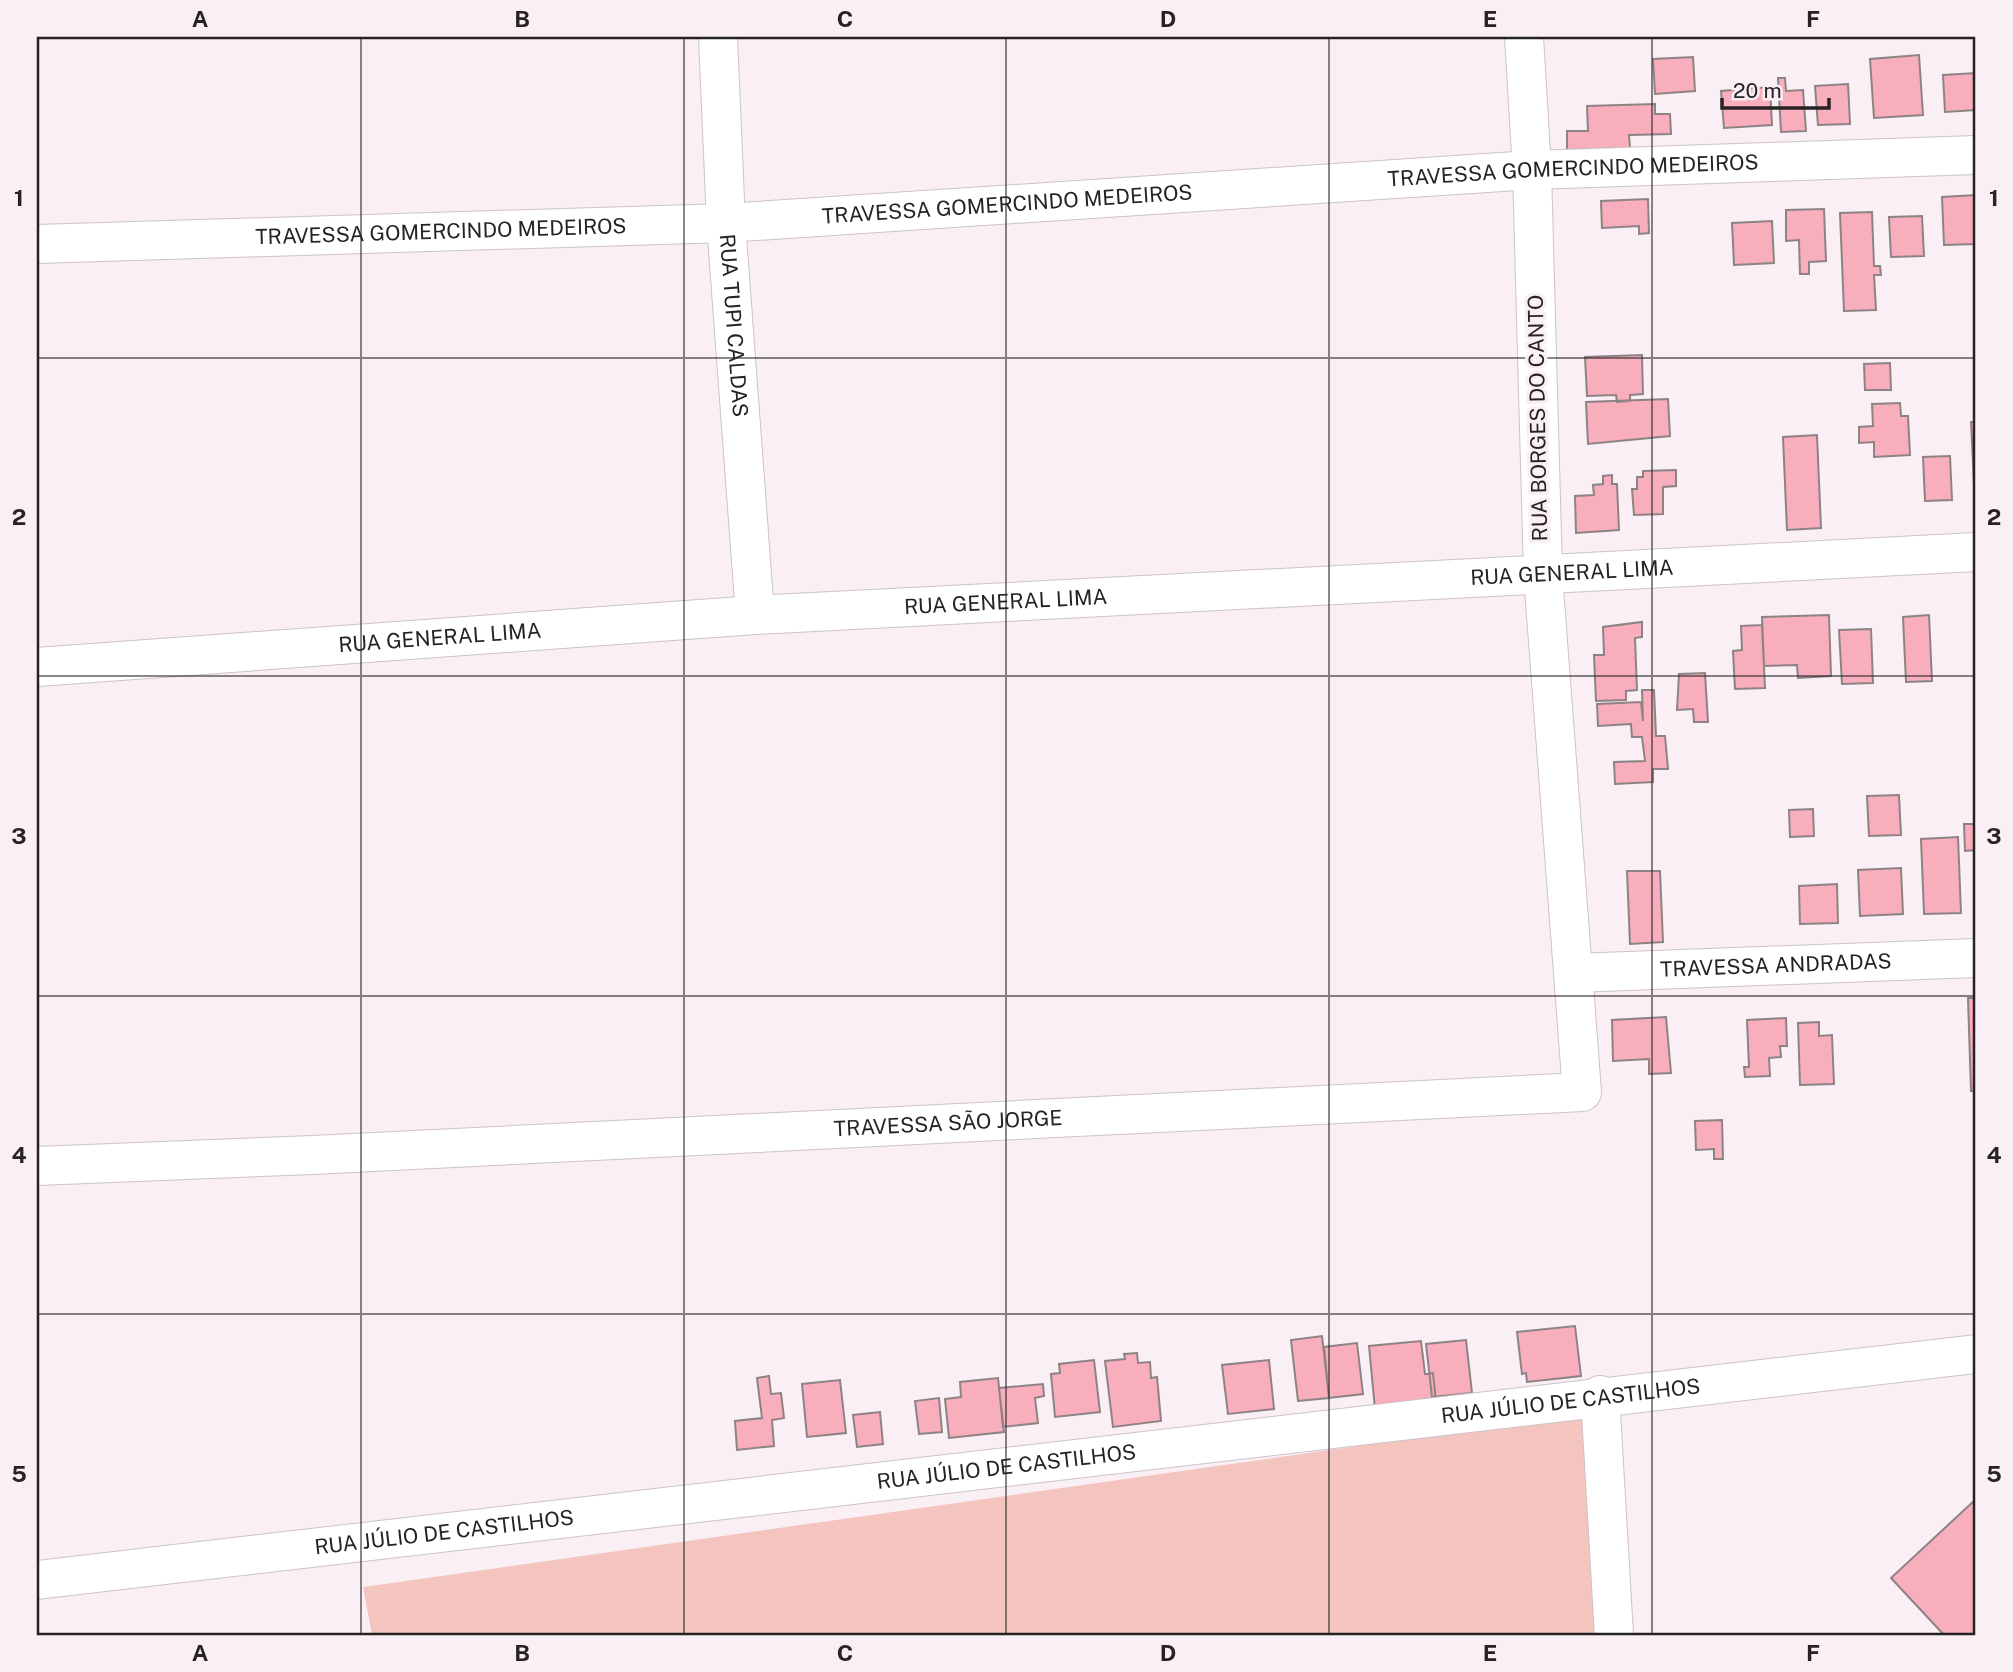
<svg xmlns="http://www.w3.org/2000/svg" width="2013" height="1672" font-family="'Public Sans',sans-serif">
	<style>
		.green { fill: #f4c5bf }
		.building { fill: #f9aebd; stroke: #8d8384; stroke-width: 2 }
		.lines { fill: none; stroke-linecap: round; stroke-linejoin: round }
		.minor-casing { stroke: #cdc3c8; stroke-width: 40 }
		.minor { stroke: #fff; stroke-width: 38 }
		.grid { fill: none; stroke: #272325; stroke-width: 2; stroke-opacity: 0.55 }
		.labels { text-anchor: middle; stroke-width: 7; stroke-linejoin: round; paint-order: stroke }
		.street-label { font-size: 21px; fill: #272325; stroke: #f9eff4 }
		.neatline { fill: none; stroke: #272325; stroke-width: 2.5 }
		.grid-label { font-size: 23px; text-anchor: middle; font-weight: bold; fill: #272325 }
	</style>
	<rect width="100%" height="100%" fill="#f9eff4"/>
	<!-- green -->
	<path class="green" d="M1584,1414L1600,1635H372L363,1587Z"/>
	<!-- building -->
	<path class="building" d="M1919,55L1923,115L1874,118L1870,59Z
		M1693,57L1695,91L1655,94L1653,59Z
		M1976,73V110L1945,112L1943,75Z
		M1778,78H1785L1786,91L1803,90L1806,131L1781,132Z
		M1848,84L1850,124L1818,125L1815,86Z
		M1770,87L1772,125L1724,128L1721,91Z
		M1655,104V114H1670L1671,134L1629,135L1630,148L1567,150V131H1588L1587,106Z
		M1976,195V244L1944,245L1942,197Z
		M1648,199L1649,233L1639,234V226L1602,228L1601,201Z
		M1824,209L1826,261L1809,262V274H1800L1799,240L1786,241V210Z
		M1872,212L1874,266H1880L1881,275H1874L1876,310L1844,311L1840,213Z
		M1922,216L1924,256L1891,257L1889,217Z
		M1772,221L1774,263L1734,265L1732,223Z
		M1642,355L1643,394L1630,395V401L1617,402L1616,395L1587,396L1585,357Z
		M1890,363L1891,390H1865L1864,364Z
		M1668,399L1670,436L1588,444L1586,402Z
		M1900,403L1901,416H1908L1910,455L1874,457V442L1859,443V427L1873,426L1872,404Z
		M1971,422H1976V506H1975Z
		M1817,435L1821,528L1787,530L1783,437Z
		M1950,456L1952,500L1925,501L1923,457Z
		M1676,470V486L1663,487V514L1634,515L1632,489H1637V477H1643V471Z
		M1612,475V484H1617L1619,530L1576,533L1575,496L1594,495L1593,485L1603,484V476Z
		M1829,615L1831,676L1798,678L1797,665L1764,666L1762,617Z
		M1929,615L1932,681L1906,682L1903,617Z
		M1642,622V637L1635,638L1637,690L1626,691V700L1596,701L1594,655H1604L1603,627Z
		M1762,625L1765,688L1735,689L1733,651L1742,650L1741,626Z
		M1871,629L1873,683L1842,684L1839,630Z
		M1705,673L1708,722H1694L1693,709L1677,710L1679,674Z
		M1642,690H1654L1656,736H1665L1668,769H1653V782L1615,784L1614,762L1645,761L1642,737H1632L1631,724L1598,726L1597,704L1641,702L1643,721Z
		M1899,795L1901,835L1869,836L1867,796Z
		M1813,809L1814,836L1790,837L1789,810Z
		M1964,824H1976V850L1965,851Z
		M1958,837L1961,913L1924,914L1921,839Z
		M1901,868L1903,914L1860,916L1858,870Z
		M1627,871H1660L1663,942L1630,944Z
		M1837,884L1838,923L1800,924L1799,886Z
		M1968,998H1976V1091H1971Z
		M1666,1017L1671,1073L1649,1074V1059L1613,1061L1612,1020Z
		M1786,1018L1787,1046H1780L1781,1057L1769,1058L1770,1076L1745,1077L1744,1067H1749L1747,1020Z
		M1819,1022V1036L1832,1035L1834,1084L1800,1085L1798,1023Z
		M1722,1120L1723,1159H1714V1149L1696,1150L1695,1121Z
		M1575,1326L1581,1376L1527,1382L1526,1373L1522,1374L1517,1332Z
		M1322,1336L1329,1398L1298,1401L1291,1340Z
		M1466,1340L1472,1393L1432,1397L1426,1344Z
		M1421,1341L1425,1374L1433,1373L1436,1402L1375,1409L1369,1346Z
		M1357,1343L1363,1394L1329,1398L1324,1347Z
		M1137,1353L1138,1363L1150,1362L1151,1378L1157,1377L1161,1421L1113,1427L1105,1361L1125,1359L1124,1354Z
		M1094,1360L1100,1412L1055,1417L1051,1374L1060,1373L1059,1364Z
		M1269,1360L1274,1409L1228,1414L1222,1365Z
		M769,1376L771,1394L781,1393L784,1418L772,1420L774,1446L737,1450L735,1421L762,1418L757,1378Z
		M998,1378L1004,1432L949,1438L945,1399L961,1397L960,1382Z
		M840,1380L846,1433L807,1437L802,1384Z
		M1043,1384L1044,1396L1035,1398L1038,1423L1003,1427L999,1388Z
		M939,1398L942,1432L919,1434L915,1401Z
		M880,1412L883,1444L857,1447L853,1415Z
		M1976,1499V1635H1944L1891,1578Z"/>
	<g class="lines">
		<!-- minor casing -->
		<g class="minor-casing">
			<g id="minor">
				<path id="s1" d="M718,37L726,223L755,615"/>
				<path id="s2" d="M37,244L726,223L1532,170L1976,155"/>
				<path id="s3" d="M37,667L755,615L1976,552"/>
				<path id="s4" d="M1575,973L1976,958"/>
				<path id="s5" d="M37,1166L313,1155L1582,1092L1543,575L1532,170L1524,37"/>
				<path d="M1600,1395L1614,1635"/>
				<path id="s6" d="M37,1580L1976,1354"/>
			</g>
		</g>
		<!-- minor -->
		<use href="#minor" class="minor"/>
	</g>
	<!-- grid -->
	<path class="grid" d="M361,37V1635M684,37V1635M1006,37V1635M1329,37V1635M1652,37V1635M37,358H1976M37,676H1976M37,996H1976M37,1314H1976"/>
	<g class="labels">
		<!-- street labels -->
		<g class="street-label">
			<text dy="7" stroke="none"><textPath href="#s2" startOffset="1538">TRAVESSA GOMERCINDO MEDEIROS</textPath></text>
			<text dy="7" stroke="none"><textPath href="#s2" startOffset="971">TRAVESSA GOMERCINDO MEDEIROS</textPath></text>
			<text dy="7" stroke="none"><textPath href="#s2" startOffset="404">TRAVESSA GOMERCINDO MEDEIROS</textPath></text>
			<text dy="7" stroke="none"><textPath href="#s1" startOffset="289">RUA TUPI CALDAS</textPath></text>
			<text transform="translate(1538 418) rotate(-91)" y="7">RUA BORGES DO CANTO</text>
			<text dy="7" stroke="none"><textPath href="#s3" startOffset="1538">RUA GENERAL LIMA</textPath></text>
			<text dy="7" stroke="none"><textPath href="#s3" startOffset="971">RUA GENERAL LIMA</textPath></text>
			<text dy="7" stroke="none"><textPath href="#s3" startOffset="404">RUA GENERAL LIMA</textPath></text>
			<text dy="7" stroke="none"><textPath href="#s4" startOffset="201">TRAVESSA ANDRADAS</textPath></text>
			<text dy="7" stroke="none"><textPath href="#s5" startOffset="912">TRAVESSA SÃO JORGE</textPath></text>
			<text dy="7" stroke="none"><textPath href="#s6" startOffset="1544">RUA JÚLIO DE CASTILHOS</textPath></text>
			<text dy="7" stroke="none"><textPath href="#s6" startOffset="976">RUA JÚLIO DE CASTILHOS</textPath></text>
			<text dy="7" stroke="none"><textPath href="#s6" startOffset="410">RUA JÚLIO DE CASTILHOS</textPath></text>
		</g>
	</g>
	<!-- border -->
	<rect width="2013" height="1672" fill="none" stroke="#f9eff4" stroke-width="77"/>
	<!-- scale -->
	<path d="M1722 98v10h107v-10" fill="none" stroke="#272325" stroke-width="3.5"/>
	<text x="1733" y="98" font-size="21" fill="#272325" stroke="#f9eff4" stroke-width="5" paint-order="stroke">20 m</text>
	<rect x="38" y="38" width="1936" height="1596" class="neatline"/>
	<g class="grid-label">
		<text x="200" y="27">A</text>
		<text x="522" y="27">B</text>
		<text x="845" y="27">C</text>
		<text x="1168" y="27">D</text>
		<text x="1490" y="27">E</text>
		<text x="1813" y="27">F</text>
		<text x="19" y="206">1</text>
		<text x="1994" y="206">1</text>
		<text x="19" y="525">2</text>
		<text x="1994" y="525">2</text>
		<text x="19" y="844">3</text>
		<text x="1994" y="844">3</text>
		<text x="19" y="1163">4</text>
		<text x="1994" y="1163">4</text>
		<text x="19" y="1482">5</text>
		<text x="1994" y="1482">5</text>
		<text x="200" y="1661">A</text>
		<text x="522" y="1661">B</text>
		<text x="845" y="1661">C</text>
		<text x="1168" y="1661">D</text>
		<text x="1490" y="1661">E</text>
		<text x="1813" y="1661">F</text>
	</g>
</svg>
